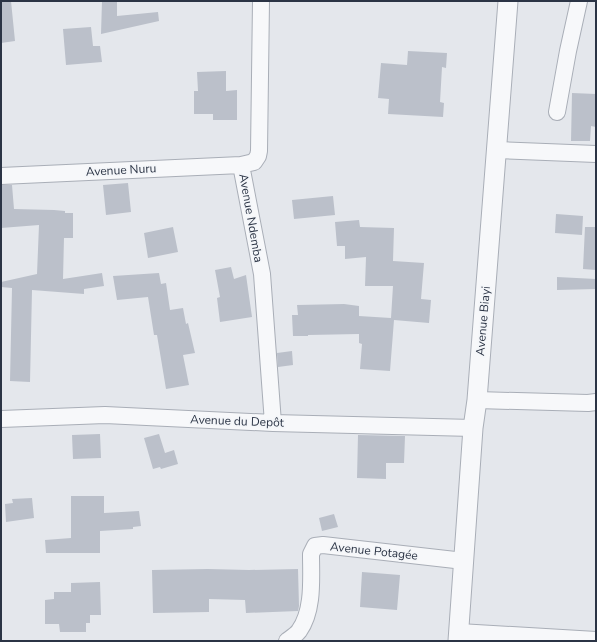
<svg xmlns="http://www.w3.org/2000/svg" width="597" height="642" font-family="'Nunito Sans',sans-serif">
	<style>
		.building { fill: #bbc0ca }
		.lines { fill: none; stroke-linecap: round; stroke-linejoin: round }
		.minor-casing { stroke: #a9aeb7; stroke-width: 18 }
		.tertiary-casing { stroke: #a9aeb7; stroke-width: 21 }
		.minor { stroke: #f7f8fa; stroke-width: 16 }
		.tertiary { stroke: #f7f8fa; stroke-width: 19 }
		.labels { text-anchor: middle; stroke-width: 3.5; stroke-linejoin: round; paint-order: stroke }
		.street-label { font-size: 12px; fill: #2b3445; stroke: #f4f6f9 }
	</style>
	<rect width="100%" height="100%" fill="#e4e7ec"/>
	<!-- building -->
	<path class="building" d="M1,1H11L15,41L1,43Z
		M102,1H117V16L158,12L159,21L101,34Z
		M91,27L93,46H100L102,62L66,65L63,29Z
		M408,51L447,53L446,68L442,67L440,102L444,103L443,117L388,114L389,99L378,98L381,63L407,65Z
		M226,71V91L237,90V120H213V114H194V91H198L197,72Z
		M572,93L596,94V127L591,126L590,141H571Z
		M128,183L131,212L106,215L103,185Z
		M1,185H12L14,209L54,210L65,211V213H73V238H64L63,279L102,273L104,286L84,289V294L32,290L30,382L10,381L12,288L1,287V282L37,274L39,225L1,228Z
		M333,196L335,215L294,219L292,200Z
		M556,214L583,216L582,235L555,233Z
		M359,220L360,227L394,228L393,261L424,263L421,299L431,300L429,323L394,320L390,371L360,369L362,344L359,343V334L308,335V336H293L292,315H298L297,305L344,304L359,306V316L391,318L393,286H365L366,257L345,259V246H337L335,222Z
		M173,227L178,252L148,258L144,233Z
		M585,227H596V270L583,269Z
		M231,267L234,279L246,275L252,317L220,322L217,298L220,297L215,270Z
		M159,273L161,284L166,283L170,310L183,308L186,324L188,323L195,353L183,355L189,385L166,389L157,335H154L148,297L117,300L113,276Z
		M557,277L596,279V289L557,290Z
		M292,351L293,365L278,367L277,353Z
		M100,434L101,458L73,459L72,435Z
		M159,434L165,453L174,450L178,464L161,469L160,467L153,469L144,438Z
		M358,435L405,436L404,463H386V479L357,478Z
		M71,496H104V513L139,511L141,526L133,527V529L100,531V553H46L45,540L71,538Z
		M32,498L34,518L6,522L5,504L13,503L12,499Z
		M334,514L338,527L322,531L319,518Z
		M208,569L249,570L298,569L299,606L298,611L246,613L245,600L209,599V612L153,613L152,570Z
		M362,572L400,575L397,610L360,607Z
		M100,582L101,615H90V623H86V632H60L59,624H45V600L54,599V592H71V583Z"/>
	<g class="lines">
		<!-- minor casing -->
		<g class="minor-casing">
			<path id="minor" d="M557,112L568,51L579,1
				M497,150L596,154
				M241,165L262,274L273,423
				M1,176L241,165L254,162L258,156L259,151L261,1
				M477,400L588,403L596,402
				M1,419L105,415L273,423L473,428
				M459,632L596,640
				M287,641C291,638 296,635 299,631C314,610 311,578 311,554L315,546L323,545L464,561"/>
		</g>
		<!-- tertiary casing -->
		<g class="tertiary-casing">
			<path id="tertiary" d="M458,641L473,428L477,400L508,1"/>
		</g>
		<!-- minor -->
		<use href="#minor" class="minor"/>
		<!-- tertiary -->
		<use href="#tertiary" class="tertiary"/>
	</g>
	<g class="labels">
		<!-- street labels -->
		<g class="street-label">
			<text transform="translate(121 170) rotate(-3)" y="4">Avenue Nuru</text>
			<text transform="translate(251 218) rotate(80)" y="4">Avenue Ndemba</text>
			<text transform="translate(483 321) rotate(-85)" y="4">Avenue Biayi</text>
			<text transform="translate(237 421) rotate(2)" y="4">Avenue du Depôt</text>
			<text transform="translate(374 551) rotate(6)" y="4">Avenue Potagée</text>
		</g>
	</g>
	<!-- border -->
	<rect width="597" height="642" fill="none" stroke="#2b3445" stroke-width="4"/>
</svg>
